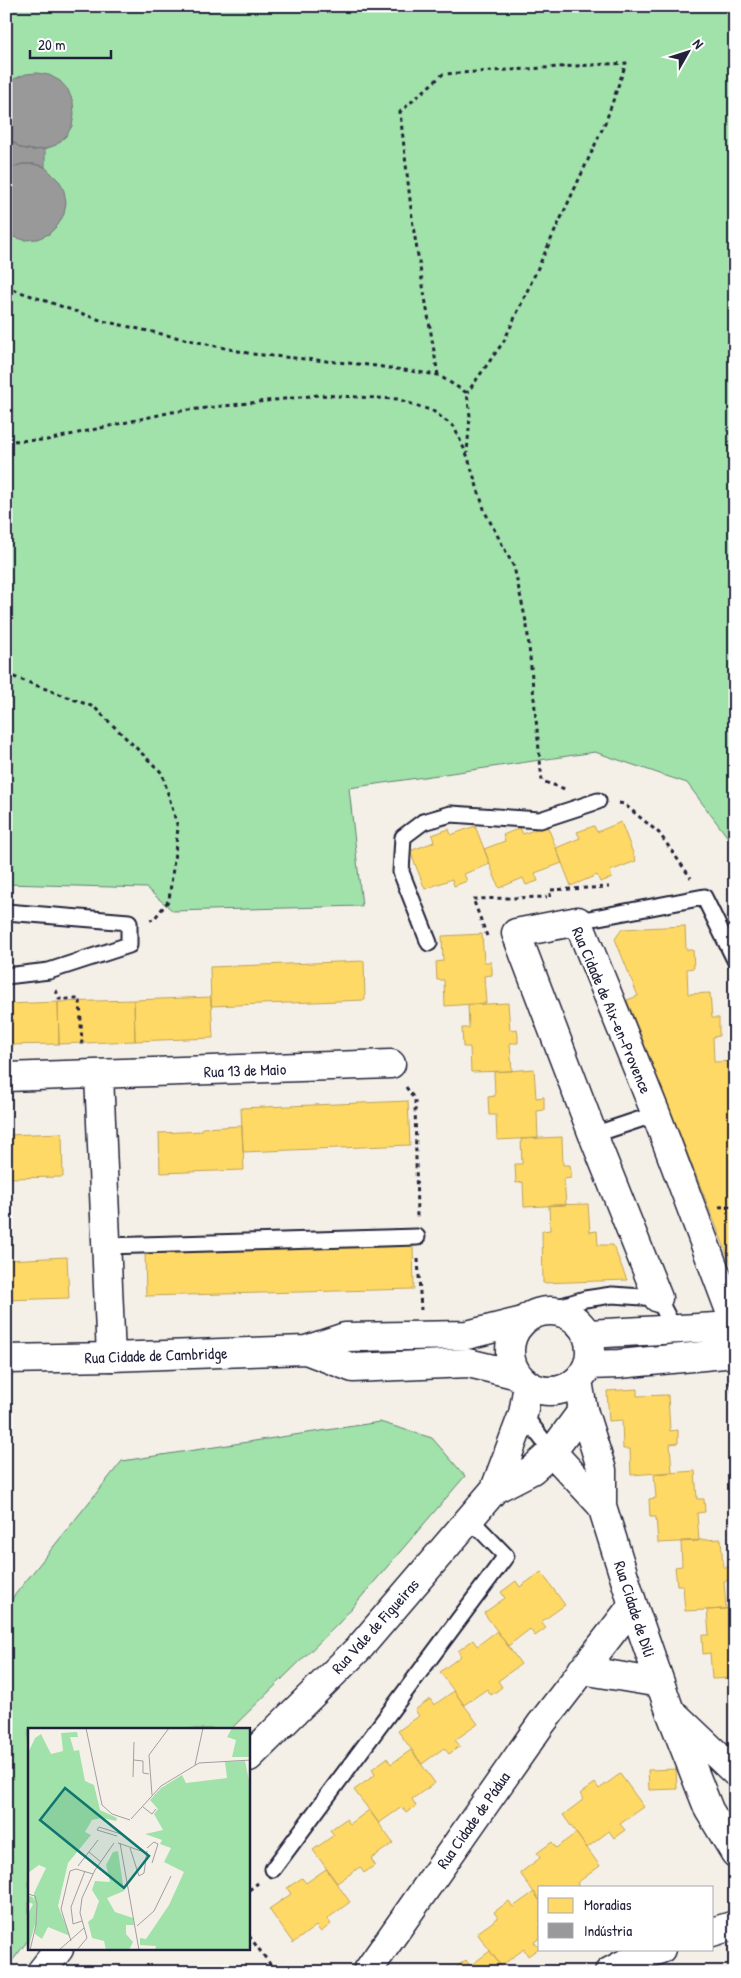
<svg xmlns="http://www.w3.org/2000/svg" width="741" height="1978" font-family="'Patrick Hand',sans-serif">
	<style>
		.green { fill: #a1e1aa; stroke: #628272 }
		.homes { fill: #ffd966; stroke: #bda259 }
		.industry { fill: #999; stroke: #75757d }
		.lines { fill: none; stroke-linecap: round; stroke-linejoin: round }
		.lane-casing { stroke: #22223b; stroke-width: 19 }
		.street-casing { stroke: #22223b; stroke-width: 31 }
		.secondary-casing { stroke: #22223b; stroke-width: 31 }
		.path { stroke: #22223b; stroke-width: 3; stroke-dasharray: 4 4; stroke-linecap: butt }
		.lane { stroke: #fff; stroke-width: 15 }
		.street { stroke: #fff; stroke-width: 28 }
		.secondary { stroke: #fff; stroke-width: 28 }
		.labels { text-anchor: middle; stroke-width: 5; stroke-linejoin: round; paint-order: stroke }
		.street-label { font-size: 16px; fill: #22223b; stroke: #fff }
		.inset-road { fill: none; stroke: #a19ea2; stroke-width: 1 }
		.view { fill: #0f766e; fill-opacity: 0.15; stroke: #0f766e; stroke-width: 2.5 }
		.inset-edge { fill: none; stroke: #22223b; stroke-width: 2.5 }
	</style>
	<rect width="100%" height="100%" fill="#f5f0e7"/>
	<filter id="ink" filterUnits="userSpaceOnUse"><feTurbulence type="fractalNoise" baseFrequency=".02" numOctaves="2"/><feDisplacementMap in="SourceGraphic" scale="10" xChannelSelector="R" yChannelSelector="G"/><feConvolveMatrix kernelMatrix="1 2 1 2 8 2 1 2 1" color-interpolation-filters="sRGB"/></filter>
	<g filter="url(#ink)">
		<!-- green -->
		<path class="green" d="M6,6H735V847L687,783L595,752L349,788L362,906L173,911L146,888L6,884Z
			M380,1422L432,1438L465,1476L339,1623L231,1729H29V1939L6,1969V1606L122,1461Z"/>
		<!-- homes -->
		<path class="homes" d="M621,822L636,861L610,871L612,878L600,882L597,875L571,886L556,848L580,838L577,832L594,826L597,832Z
			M547,825L562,863L535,873L538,881L526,885L523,878L499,888L484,849L505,841L503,835L520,828L523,834Z
			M475,826L490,864L464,874L467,881L454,886L452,879L425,889L410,851L434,842L432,835L449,829L451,835Z
			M685,926L686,950H693L694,968L687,969L688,994L710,993L712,1018H719V1036L713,1037L714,1062L735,1061V1274L627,1000L638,996L615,939L622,929Z
			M482,934L484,962H491L492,969V975L484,976L486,1003L445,1006L444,980H437L436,962L443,961L442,936Z
			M364,961L365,1000L211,1006L210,967Z
			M211,997L213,1038L135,1041L134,1000Z
			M134,1000L135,1041L59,1044L58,1002Z
			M58,1002L59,1044L6,1045V1004Z
			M508,1003L510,1030L517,1029L518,1036V1043H510L512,1071L471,1072L470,1047H463L462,1028H469L468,1005Z
			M534,1069L536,1098L544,1097V1110L537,1111L538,1138L497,1140L496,1115H489L488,1097L495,1096L494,1072Z
			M408,1101L410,1145L243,1152L241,1108Z
			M242,1126L244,1170L160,1173L159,1133L202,1131V1128Z
			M62,1133L63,1177L6,1178V1135Z
			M562,1137L563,1165H570L571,1172V1178L564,1179L566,1205L524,1207L523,1182L516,1183L515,1164H522L521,1139Z
			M588,1204L590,1232L597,1231L598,1245H613L627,1280L543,1283L542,1231L550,1230L549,1205Z
			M413,1245L414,1289L146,1296L145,1252Z
			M67,1257L69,1298L6,1300V1260Z
			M637,1389V1396L668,1395L670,1431L678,1430V1443L670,1444L672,1472L631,1475L630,1449H623L622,1420L609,1421L607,1391Z
			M695,1471L697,1499H704L705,1512L697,1513L699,1541L658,1543L656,1517H650L649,1499L656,1498L654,1474Z
			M721,1539L723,1567H731V1580L724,1581L726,1609L685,1611L683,1585H677L675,1567L682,1566L681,1541Z
			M541,1572L565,1605L541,1622L546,1628L535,1636L530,1629L508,1646L484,1613L505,1598L501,1592L516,1581L520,1587Z
			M735,1608V1678L712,1679L710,1653L703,1654L702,1635H709L707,1610Z
			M497,1631L521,1664L498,1681L502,1687L497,1691L491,1695L487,1689L464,1705L440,1672L461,1656L458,1651L473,1640L477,1646Z
			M454,1691L478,1724L455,1740L460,1746L449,1754L444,1748L422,1764L398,1731L419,1716L415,1710L430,1699L434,1705Z
			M735,1702V1721H731L730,1703Z
			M411,1750L435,1783L412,1799L416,1806L406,1813L402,1807L379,1823L354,1790L375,1775L372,1769L387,1758L391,1764Z
			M676,1769L677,1789L649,1790L648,1770Z
			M620,1774L644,1807L620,1824L625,1830L614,1838L609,1831L587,1848L563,1815L584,1799L580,1794L595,1783L599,1789Z
			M369,1810L393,1843L371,1859L375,1865L364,1873L360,1867L337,1883L313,1850L334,1835L330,1830L346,1819L350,1824Z
			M576,1833L600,1866L577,1883L579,1887H540V1901L520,1873L540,1858L537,1853L552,1842L556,1848Z
			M326,1869L350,1902L327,1919L331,1924L321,1932L316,1926L293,1943L269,1909L291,1894L287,1888L302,1878L306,1883Z
			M534,1892L540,1901V1938L534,1942L539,1948L528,1956L524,1949L501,1966L477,1933L498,1918L494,1912L509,1901L513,1907Z
			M490,1951L505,1972L451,1971L466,1960L470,1966Z"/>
		<!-- industry -->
		<path class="industry" d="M37,73L49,75L60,81L68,90L73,102L74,114L72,126L66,136L56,145L45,149L33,150L21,148L11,141L6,136V87L14,79L26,74Z
			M7,137L21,148L33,150L45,149V167L34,164H22L6,170Z
			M22,164H34L45,167L60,182L64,191L66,202L64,214L58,225L49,234L37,239L25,240L13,237L6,233V170Z"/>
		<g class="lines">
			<!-- lane casing -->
			<g class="lane-casing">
				<path id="lane" d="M6,912L129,922V945L49,971L6,976
					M578,921L704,897L735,960
					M429,943L401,872L403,837L423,822L451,814L540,820L598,801
					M593,1135L656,1114
					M106,1246L417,1237
					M548,1310L585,1299L612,1295L658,1298L674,1329
					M523,1414L552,1452
					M273,1869L506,1556L470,1519"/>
			</g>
			<!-- street casing -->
			<g class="street-casing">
				<path id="street" d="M99,1075L111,1357
					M6,1077L391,1064
					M658,1298L593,1135L516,933L578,921L656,1114L735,1324
					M583,1410L602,1470V1506L633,1605L670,1711L709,1810L735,1853
					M552,1452L602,1506
					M582,1670L660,1683
					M676,1716L735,1772
					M712,1932L735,1925
					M367,1972L541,1724L633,1605
					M609,1972L637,1957L661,1949"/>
			</g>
			<!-- secondary casing -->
			<g class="secondary-casing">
				<path id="secondary" d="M510 1351a40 40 0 1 1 80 0a40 40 0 1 1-80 0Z
					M588,1334L735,1326
					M306,1350L353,1368L468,1363L518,1375
					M6,1359L111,1357L306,1350L345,1337L467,1335L523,1321
					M588,1365L619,1364L735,1353
					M495,1489L532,1470L552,1452L583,1410L578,1381
					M249,1757L361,1646L495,1489L523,1414L528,1385
					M41,1972L59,1949"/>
			</g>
			<!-- path -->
			<path class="path" d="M6,287L103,321L252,354L369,365L438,375L467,393L470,416L467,453
				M438,375L413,226L400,112L443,74L626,63L606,121L504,341L467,393
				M6,441L47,440L172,412L318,395L397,399L433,411L454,427L467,455L485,512L514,567L527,626L542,781L565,789
				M6,674L94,707L162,773L178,828L169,900L154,919L150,920
				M619,803L624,804L659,833L691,878
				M550,897V890L609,887
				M487,936L473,899L547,897
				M56,990L59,999H80L82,1047
				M406,1087L415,1100L417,1218
				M719,1207L735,1206
				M418,1259L421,1310
				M729,1381L735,1398
				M249,1890L258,1883
				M249,1936L276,1972"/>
			<!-- lane -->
			<use href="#lane" class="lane"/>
			<!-- street -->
			<use href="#street" class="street"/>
			<!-- secondary -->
			<use href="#secondary" class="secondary"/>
		</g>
	</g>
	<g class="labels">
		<!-- street labels -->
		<g class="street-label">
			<text transform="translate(612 1010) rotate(67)" y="6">Rua Cidade de Aix-en-Provence</text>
			<text transform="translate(245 1070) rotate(-2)" y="6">Rua 13 de Maio</text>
			<text transform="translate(156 1355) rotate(-2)" y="6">Rua Cidade de Cambridge</text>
			<text transform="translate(635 1609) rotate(72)" y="6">Rua Cidade de Dili</text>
			<text transform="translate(375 1626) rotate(-48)" y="6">Rua Vale de Figueiras</text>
			<text transform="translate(473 1820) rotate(-55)" y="6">Rua Cidade de Pádua</text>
		</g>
	</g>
	<!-- overview -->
	<g transform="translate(28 1728)">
		<rect width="222" height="222" fill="#f5f0e7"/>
		<path d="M204,0H222V29H204L208,12L199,9ZM49,4L50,9H42L46,23L51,22L57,53L66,57L72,82L89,90L88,93L74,90L64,92L57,104L63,107L40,135L30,178L42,208L20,199L14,211L7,206L6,165L18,140L11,137L0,145V25L7,10L13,6L23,26L35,23L33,5ZM217,33L223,62L222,222H127L128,218L112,217V210L118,211L141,177L156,144L136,134L143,120L132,116L134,112L117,106L135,102L126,86L130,81L122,72L133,60L154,47L158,55L199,50L197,34ZM90,123L96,163L79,170L87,184L105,190L106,197H98V206L105,214L101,222H78L76,213L64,210L60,194L65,190L71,173L64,162L67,153L82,154L78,137L85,124ZM0,168L5,169L7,176V196L0,222V186L5,176L0,174Z" fill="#a1e1aa"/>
		<path class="inset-road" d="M58,0L74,77L84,86L102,92M106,32L115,33V45L121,46M167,37L175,0M105,49L106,14M124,67L121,27L141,0M115,79L124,86L128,81M103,91L133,58L171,35L223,32M89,108L69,102L71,99L93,106M90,115L116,124M92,115L111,222M102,120L111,148L116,145L119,123M119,120L126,114L130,116L124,135M61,124L73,134M50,138L70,112M0,166L7,168L9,176L8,197L2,222M54,193L45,196L43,179L57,143M109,198L126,183L143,148M43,213L33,181L42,143L48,141L65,146M31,222L56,200M49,222L59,210L52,185L54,170L67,142L86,115"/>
		<path class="view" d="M37,60L121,128L96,160L12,92Z"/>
		<rect width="222" height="222" class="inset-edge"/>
	</g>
	<!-- margin -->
	<rect width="741" height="1978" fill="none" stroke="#fff" stroke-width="25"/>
	<rect x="12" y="12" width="716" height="1953" fill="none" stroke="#22223b" stroke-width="2" filter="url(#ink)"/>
	<!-- legend -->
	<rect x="538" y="1886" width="175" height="65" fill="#ffffff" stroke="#a7a7b1"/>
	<rect x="548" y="1898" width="25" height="15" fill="#ffd966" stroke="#a7a7b1"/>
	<text x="584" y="1910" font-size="15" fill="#22223b">Moradias</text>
	<rect x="548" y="1923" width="25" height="15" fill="#999999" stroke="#a7a7b1"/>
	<text x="584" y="1936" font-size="15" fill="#22223b">Indústria</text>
	<!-- north arrow -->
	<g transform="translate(688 52) rotate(51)" stroke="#ffffff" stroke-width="4" paint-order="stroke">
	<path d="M0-4L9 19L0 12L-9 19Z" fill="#22223b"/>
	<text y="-8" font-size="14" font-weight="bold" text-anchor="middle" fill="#22223b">N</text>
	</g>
	<!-- scale -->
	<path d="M30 50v8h81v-8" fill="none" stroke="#22223b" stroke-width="2.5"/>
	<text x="38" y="50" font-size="15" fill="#22223b" stroke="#ffffff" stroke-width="4" paint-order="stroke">20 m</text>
</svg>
